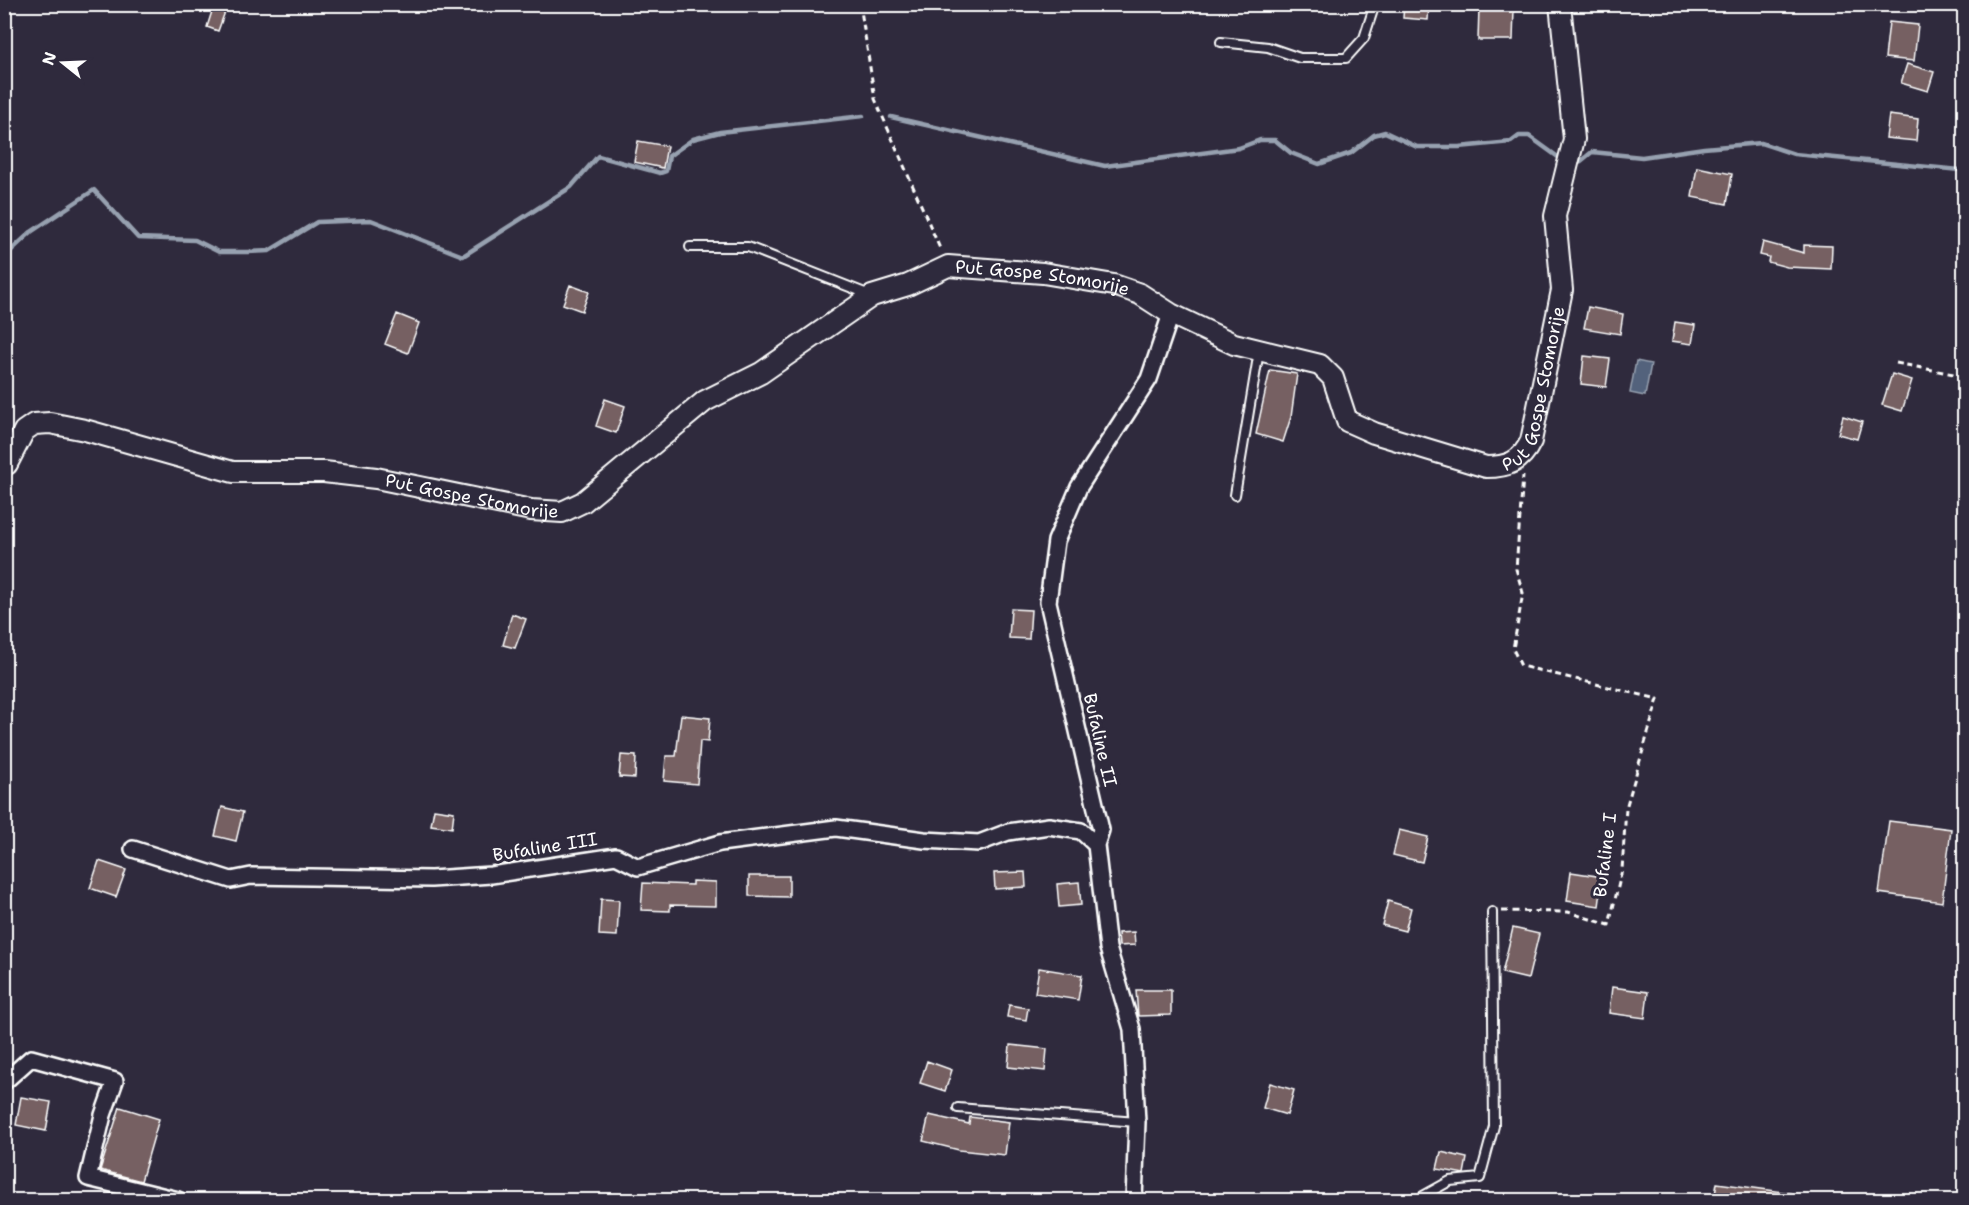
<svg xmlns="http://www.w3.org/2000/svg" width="1969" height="1205" font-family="'Shantell Sans',sans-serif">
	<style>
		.water { fill: #52627c; stroke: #97a1b0; stroke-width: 1.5 }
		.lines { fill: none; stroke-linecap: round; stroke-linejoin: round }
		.stream { stroke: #97a1b0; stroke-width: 4.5 }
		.building { fill: #766162; stroke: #fff; stroke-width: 1.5 }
		.service-casing { stroke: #fff; stroke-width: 12 }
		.minor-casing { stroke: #fff; stroke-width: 20 }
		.tertiary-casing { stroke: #fff; stroke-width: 24 }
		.path { stroke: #fff; stroke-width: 3; stroke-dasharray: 6 4.5; stroke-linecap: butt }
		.service { stroke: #2f2a3d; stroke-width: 8 }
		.minor { stroke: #2f2a3d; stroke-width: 15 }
		.tertiary { stroke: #2f2a3d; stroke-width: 20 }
		.labels { text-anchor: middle; stroke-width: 6; stroke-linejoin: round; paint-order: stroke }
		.street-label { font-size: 18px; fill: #fff; stroke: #2f2a3d }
	</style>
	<rect width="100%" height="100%" fill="#2f2a3d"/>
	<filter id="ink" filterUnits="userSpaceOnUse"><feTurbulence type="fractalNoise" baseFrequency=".0167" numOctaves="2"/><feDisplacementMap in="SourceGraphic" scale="12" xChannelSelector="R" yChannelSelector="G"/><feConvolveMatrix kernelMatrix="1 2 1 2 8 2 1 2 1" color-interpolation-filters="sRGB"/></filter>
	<g filter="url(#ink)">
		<!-- water -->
		<path class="water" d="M1636,361L1651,364L1645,396L1630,393Z"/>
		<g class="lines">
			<!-- stream -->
			<path class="stream" d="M891,117L1105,166L1239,148L1260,140H1275L1291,153L1319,164L1351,153L1374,135L1385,132L1417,147H1459L1511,142L1519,136H1529L1558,157
				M1581,161L1592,152L1642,157L1704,148L1761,143L1794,154L1960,170L1964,174
				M4,257L31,232L94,190L138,238L195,240L219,252H248L269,251L317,222L371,220L463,256L571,187L598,156L660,173L666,171L669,156L693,139L720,132L863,116"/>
		</g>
		<!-- building -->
		<path class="building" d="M1404,4H1429L1428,20L1403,18Z
			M214,5L226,9L218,31L207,27Z
			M1479,8L1514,9L1513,40H1478Z
			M1889,22L1918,25L1914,61L1885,58Z
			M1907,64L1934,72L1928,91L1901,83Z
			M1889,115L1918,119L1916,141L1886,138Z
			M638,141L667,146L663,168L634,162Z
			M1697,167L1732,174L1727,204L1692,197Z
			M1763,242L1804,253V245L1832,246L1831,269L1787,267L1768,262L1769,257L1760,255Z
			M570,285L589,292L582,311L563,304Z
			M1588,307L1623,314L1620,334L1584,328Z
			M397,314L419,323L408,353L385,344Z
			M1675,322L1695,325L1692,344L1672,341Z
			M1584,356L1610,359L1606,387L1581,384Z
			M1270,370L1297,374L1291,417L1283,442L1256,434Z
			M1892,374L1912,380L1902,411L1882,405Z
			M605,399L625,406L616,433L596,426Z
			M1843,416L1862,422L1857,439L1838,434Z
			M1011,609L1031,610L1029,639L1009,638Z
			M512,614L526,619L515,648L503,645Z
			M681,715L710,718L708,742L700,741L697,784L664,781L666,756H676Z
			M621,755L636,756L635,778L619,777Z
			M222,807L243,812L236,841L215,836Z
			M434,809L454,812L452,828L431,825Z
			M1889,821L1951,829L1942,902L1879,893Z
			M1399,830L1428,837L1422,862L1393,855Z
			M99,861L126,870L116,897L90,888Z
			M1025,872L1026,887L995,889L994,873Z
			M1571,872L1603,877L1599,906L1567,901Z
			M749,876H789V897L749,896Z
			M692,881L716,882V906L670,905V911L641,910L643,883L692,885Z
			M1079,882L1081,905L1059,907L1057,884Z
			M601,899L619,900L617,936L599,935Z
			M1388,901L1411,908L1405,931L1382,925Z
			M1513,928L1539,934L1528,979L1502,973Z
			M1134,932L1135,945L1119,946L1118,933Z
			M1039,968L1082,975L1078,1000L1035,993Z
			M1612,987L1648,992L1645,1018L1609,1013Z
			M1136,990H1171V1015L1138,1016Z
			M1009,1005L1028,1008L1026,1020L1007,1017Z
			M1010,1045L1047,1049L1045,1071L1008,1067Z
			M927,1061L952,1070L945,1091L920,1083Z
			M1270,1083L1294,1090L1287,1115L1263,1108Z
			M21,1097L51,1102L46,1131L16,1125Z
			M120,1107L159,1119L141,1181L100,1170Z
			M929,1115L969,1124L970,1117L1009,1122L1005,1155L959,1150L923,1141Z
			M1441,1152L1467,1158L1464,1174L1437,1169Z
			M1717,1183L1790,1193V1200H1714Z"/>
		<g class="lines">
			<!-- service casing -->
			<g class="service-casing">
				<path id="service" d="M1221,42L1268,47L1300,58H1346L1364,38L1375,4
					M690,247H748L870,295
					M1235,495L1259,351
					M958,1108L1137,1122
					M1422,1200L1423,1196L1450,1181L1480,1178L1494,1126L1492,912"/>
			</g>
			<!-- minor casing -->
			<g class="minor-casing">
				<path id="minor" d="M133,849L231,880L251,876L431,879L491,875L616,856L638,867L720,843L836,828L924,840L979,843L1008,832L1049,826L1081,831L1096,845
					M4,1082L31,1058L115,1081L103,1115L88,1178L178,1200
					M1134,1200L1137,1122L1132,1029L1108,948L1096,845L1101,830L1048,602L1056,541L1079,487L1149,379L1171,314"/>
			</g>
			<!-- tertiary casing -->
			<g class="tertiary-casing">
				<g id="tertiary">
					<path id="s1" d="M7,464L24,431L34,424L50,423L85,430L233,472H324L376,478L531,510L562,512L583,502L705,401L761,373L872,296L908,285L948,266L1043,273L1114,285L1140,294L1171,314L1234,344L1320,365L1333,378L1347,421L1374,433L1486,467C1508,467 1521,462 1531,441L1562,290L1555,216L1574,139L1560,4"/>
				</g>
			</g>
			<!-- path -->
			<path class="path" d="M860,4L875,99L941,251
				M1896,363L1964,376
				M1502,911L1568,912L1609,925L1622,870L1626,808L1658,699L1521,666L1513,649L1523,593L1516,569L1523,476"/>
			<!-- service -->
			<use href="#service" class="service"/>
			<!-- minor -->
			<use href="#minor" class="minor"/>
			<!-- tertiary -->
			<use href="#tertiary" class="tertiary"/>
		</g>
	</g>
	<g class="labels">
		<!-- street labels -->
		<g class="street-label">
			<text dy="6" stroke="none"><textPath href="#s1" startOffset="1144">Put Gospe Stomorije</textPath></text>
			<text dy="6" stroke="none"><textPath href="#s1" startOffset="1754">Put Gospe Stomorije</textPath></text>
			<text dy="6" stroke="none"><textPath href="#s1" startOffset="496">Put Gospe Stomorije</textPath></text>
			<text transform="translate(1100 740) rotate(77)" y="6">Bufaline II</text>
			<text transform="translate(545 847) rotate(-9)" y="6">Bufaline III</text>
			<text transform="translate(1605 855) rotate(-83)" y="6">Bufaline I</text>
		</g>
	</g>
	<!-- margin -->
	<rect width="1969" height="1205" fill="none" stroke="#2f2a3d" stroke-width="24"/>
	<rect x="12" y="12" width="1945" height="1181" fill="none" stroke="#fff" stroke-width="2" filter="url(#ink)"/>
	<!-- north arrow -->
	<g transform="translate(63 63) rotate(288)" stroke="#2f2a3d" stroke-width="4.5" paint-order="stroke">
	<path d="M0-4.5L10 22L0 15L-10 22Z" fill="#ffffff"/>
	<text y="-9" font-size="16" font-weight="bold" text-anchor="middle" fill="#ffffff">N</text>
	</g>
</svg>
